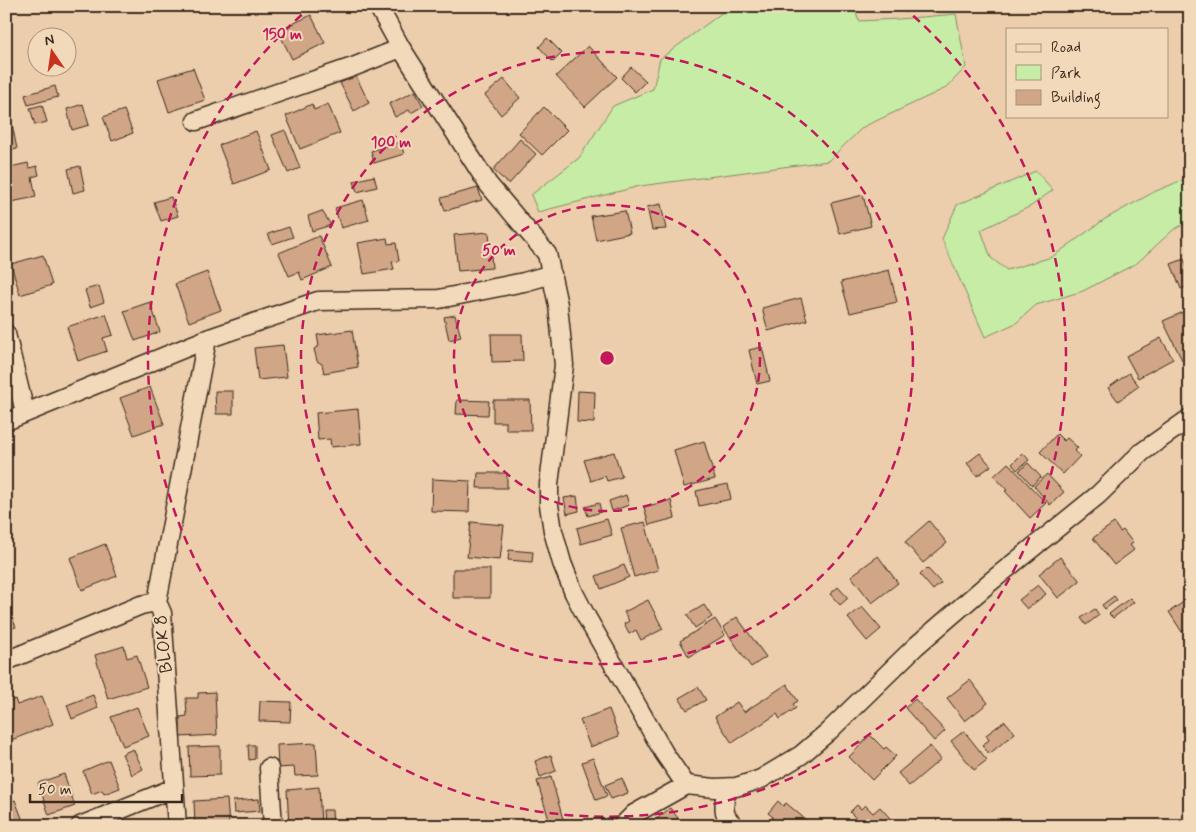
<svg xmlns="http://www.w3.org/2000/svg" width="1196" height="832" font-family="Mynerve,sans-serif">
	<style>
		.green { fill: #c7eca6; stroke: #818b62 }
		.building { fill: #d0a686; stroke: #3b2a1e }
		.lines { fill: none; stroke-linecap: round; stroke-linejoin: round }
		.street-casing { stroke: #3b2a1e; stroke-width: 21 }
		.street { stroke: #f1d9b9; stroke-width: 18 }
		.ring { fill: none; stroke: #c2185b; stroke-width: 2.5; stroke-dasharray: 9 6 }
		.labels { text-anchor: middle; stroke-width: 4; stroke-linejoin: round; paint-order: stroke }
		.street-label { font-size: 18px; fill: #3b2a1e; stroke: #f1d9b9 }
		.centre { fill: #c2185b; stroke: #f1d9b9; stroke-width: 2.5 }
		.ring-label { font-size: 15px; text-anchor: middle; font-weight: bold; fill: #c2185b; stroke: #f1d9b9; stroke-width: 4; stroke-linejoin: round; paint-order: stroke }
	</style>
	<rect width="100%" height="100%" fill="#eccead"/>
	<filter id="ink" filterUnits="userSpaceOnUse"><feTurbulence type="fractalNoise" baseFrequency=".02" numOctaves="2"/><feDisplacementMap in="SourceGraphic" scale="10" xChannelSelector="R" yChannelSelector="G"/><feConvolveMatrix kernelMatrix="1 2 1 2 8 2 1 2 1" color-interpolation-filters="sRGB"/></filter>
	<g filter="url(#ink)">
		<!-- green -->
		<path class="green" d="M731,6H853L859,21L899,19L956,14L966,67L946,88L863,127L828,161L640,186L538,212L531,195L579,158L613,106L653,89L660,59Z
			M1036,171L1053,190L1031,206L981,230L991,258L1007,270L1052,257L1105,219L1156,191L1190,177V221L1173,230L1137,263L1083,291L1036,305L1016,323L985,337L942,239L957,205Z"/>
		<!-- building -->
		<path class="building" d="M311,15L325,43L292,59L278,31Z
			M547,38L562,53L553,62L539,47Z
			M588,46L617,77L585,107L556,76Z
			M631,67L646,81L635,92L621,78Z
			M193,68L205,100L169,112L158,79Z
			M356,76L369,103L354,111L340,83Z
			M504,79L520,98L501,115L485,95Z
			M55,86L58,97L28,105L25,95Z
			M415,91L423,106L411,113L409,110L395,117L389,104Z
			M83,104L89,125L72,130L67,109Z
			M312,104L314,110L328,104L340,133L300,149L286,116Z
			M42,105L47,122L35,125L30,108Z
			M544,107L567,130L542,155L519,133Z
			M124,110L133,133L112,141L103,117Z
			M11,119L17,149L6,151V120Z
			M285,130L300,168L288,173L272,135Z
			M256,131L271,170L234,184L219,145Z
			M520,139L536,154L509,184L493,170Z
			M400,142L404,154L374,163L371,151Z
			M28,163L29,168L37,166L39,175L32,177L36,197L6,203V168Z
			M80,166L85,190L73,193L68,169Z
			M374,176L377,187L357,192L354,181Z
			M478,188L482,200L445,211L441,198Z
			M863,195L871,226L840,234L831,203Z
			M171,197L178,216L161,221L154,202Z
			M363,200L369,220L341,228L335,208Z
			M661,204L666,229L652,230L647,207Z
			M322,211L331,225L312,231L308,216Z
			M625,211L630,233L596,240L591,216Z
			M289,227L293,237L272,244L268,234Z
			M489,232L492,268L458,271L454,235Z
			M319,236L332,267L302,280L299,272L289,276L279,253Z
			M387,238L388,244L396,243L399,261L392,262L394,269L364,274L358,243Z
			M43,255L52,285L20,295L11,264Z
			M1184,259L1190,274V286L1181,289L1171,264Z
			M889,270L897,302L850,313L841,282Z
			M207,272L221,310L189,322L175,284Z
			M99,286L104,302L90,307L85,290Z
			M801,298L807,320L768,331L762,308Z
			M150,302L160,332L135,341L124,311Z
			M1190,309V356L1182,360L1163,321Z
			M106,314L113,335L103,338L107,351L78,361L67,327Z
			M455,315L461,337L449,340L444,317Z
			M352,330L358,367L324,373L322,364L317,361L314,349L319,346L317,335Z
			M491,334H522L523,361L492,362Z
			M1161,338L1173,359L1138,378L1126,356Z
			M283,345L287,377L258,380L254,348Z
			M762,347L770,381L757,384L749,350Z
			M1129,373L1139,386L1118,401L1108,388Z
			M150,387L164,424L134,435L120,398Z
			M215,391H233V414H216Z
			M578,391L595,392L594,423L577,422Z
			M457,400L489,401L488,415L456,414Z
			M493,400H530L531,430H506V422H493Z
			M358,409L361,444L331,447L330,439L318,440L316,413Z
			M1057,434L1064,441L1067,438L1078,448L1074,451L1080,456L1063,474L1040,452Z
			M704,441L715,479L684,487L674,450Z
			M614,452L622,477L607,481L605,476L591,481L584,460Z
			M980,453L991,466L977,476L967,463Z
			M1023,453L1029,460L1017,470L1012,464Z
			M1008,463L1046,503L1030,518L1005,491L1007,490L994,476Z
			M1028,463L1041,477L1032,485L1019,471Z
			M478,473H507V488H477Z
			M1047,474L1064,492L1050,505L1034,486Z
			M432,479L470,481L469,512L431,511Z
			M728,484L731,499L699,506L696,491Z
			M626,495L629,505L612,511L609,501Z
			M577,496L579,511L567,514L564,498Z
			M671,500L675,518L649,525L644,507Z
			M599,503L601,512L588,516L585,507Z
			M607,519L612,535L581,544L577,528Z
			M929,521L947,543L923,563L905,542Z
			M471,522L504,525L500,560L467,557Z
			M645,522L658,570L634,577L621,528Z
			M1114,523L1120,532L1123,530L1133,543L1130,545L1134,550L1114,565L1093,538Z
			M105,544L117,576L82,590L70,558Z
			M509,550L533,552L532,562L508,560Z
			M878,556L898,583L872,603L851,576Z
			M1060,557L1080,581L1058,598L1039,574Z
			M624,565L629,577L601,589L596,576Z
			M927,568L941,583L933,590L920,575Z
			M453,569H490V598H453Z
			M1038,585L1046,594L1027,609L1019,600Z
			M838,587L848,598L840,605L830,594Z
			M1114,596L1117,600L1105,609L1102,605Z
			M1130,598L1134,602L1113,618L1109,614Z
			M648,600L663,629L641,640L636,630L629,634L624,624L629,621L624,612Z
			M1185,601L1190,608V627L1182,632L1169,612Z
			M6,604L16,627L6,630Z
			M704,605L712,617L695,628L687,615Z
			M862,607L881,629L867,641L848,618Z
			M1095,609L1099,615L1086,625L1081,618Z
			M737,617L766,657L751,667L723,627Z
			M715,619L725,635L689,657L680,641Z
			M124,646L127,658L137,655L147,687L108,699L95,655Z
			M970,680L988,703L965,721L947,698Z
			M787,684L798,701L793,704L796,708L780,719L777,714L732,743L715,717L737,702L744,712Z
			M698,687L706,700L687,710L679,698Z
			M215,692L217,735L180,737V717L187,716L186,698H198V693Z
			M93,695L98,708L72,719L67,705Z
			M42,696L53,724L6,742V703L15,699L17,705Z
			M915,699L945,731L934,741L905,708Z
			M260,701L291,702L290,722L259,721Z
			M137,707L149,736L123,746L111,717Z
			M609,709L619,736L590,747L580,720Z
			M1005,721L1015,733L989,754L982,745L989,740L986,735Z
			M964,731L987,760L974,770L951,741Z
			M870,735L884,749L886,747L896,756L872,780L849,757Z
			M316,743L318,775L295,776L294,767L278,768L277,745Z
			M248,745H255V759L249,760Z
			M220,746V775L190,776L189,747Z
			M930,746L941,759L909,786L898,773Z
			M133,749L143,769L132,775L122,754Z
			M551,755L556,771L540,777L535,761Z
			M593,758L607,796L596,800L582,762Z
			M109,760L120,788L104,794L102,790L92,794L83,771Z
			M64,774L75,806L49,815L38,783Z
			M551,777L565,826H551L537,781Z
			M622,778L628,793L611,799L605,785Z
			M319,787L321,825L289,826L287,790Z
			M227,799L229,826H195L194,801Z
			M259,799L260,811L234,813L233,801Z
			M15,800L25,826H6V803Z
			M778,801L783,806L786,803L811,824L810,826H769L767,824L773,817L768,813Z
			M857,805L861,809L865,805L873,813L880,807L897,826H863L850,812Z
			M670,808L678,818L669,826H648Z
			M323,810H332L333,826H324Z"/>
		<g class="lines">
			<!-- street casing -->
			<g class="street-casing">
				<path id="street" d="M378,6L401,48L488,184L547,254L558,305L564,365L549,484V505L553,531L562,563L574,593L587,618L664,753L686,785
					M196,121L353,67L401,48
					M6,334L25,412
					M6,421L207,339L318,301L439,299L524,282L552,274
					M157,602L207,339
					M6,661L141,605L157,602L162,613L177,826
					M269,768L273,826
					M726,788C725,804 720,815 735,826
					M80,826L174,788
					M622,826L634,814L686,785L715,788L736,787L761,779L801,755L829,731L916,646L989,583L1098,495L1142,452L1190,418"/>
			</g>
			<!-- street -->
			<use href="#street" class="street"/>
		</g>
	</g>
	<!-- distance rings -->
	<g class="ring">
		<circle cx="607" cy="358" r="153"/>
		<circle cx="607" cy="358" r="306"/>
		<path d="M902 6A459 459 0 1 1 312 6"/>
	</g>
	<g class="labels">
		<!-- street labels -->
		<g class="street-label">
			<text transform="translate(163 644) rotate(-96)" y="6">BLOK 8</text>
		</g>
	</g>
	<circle cx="607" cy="358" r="8" class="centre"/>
	<g class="ring-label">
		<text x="282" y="39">150 m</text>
		<text x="391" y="147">100 m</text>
		<text x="499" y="255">50 m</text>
	</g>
	<!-- margin -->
	<rect width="1196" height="832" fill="none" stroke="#f1d9b9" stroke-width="25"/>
	<rect x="12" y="12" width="1171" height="807" fill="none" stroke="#3b2a1e" stroke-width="2" filter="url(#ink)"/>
	<!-- legend -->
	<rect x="1006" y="28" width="162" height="90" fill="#f1d9b9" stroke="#a8937b"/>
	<rect x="1016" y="44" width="25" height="8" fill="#f1d9b9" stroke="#a8937b"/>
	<text x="1051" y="52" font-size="15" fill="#3b2a1e">Road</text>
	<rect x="1016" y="65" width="25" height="15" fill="#c7eca6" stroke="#a8937b"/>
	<text x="1051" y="78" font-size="15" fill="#3b2a1e">Park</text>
	<rect x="1016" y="90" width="25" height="15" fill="#d0a686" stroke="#a8937b"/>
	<text x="1051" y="102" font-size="15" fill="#3b2a1e">Building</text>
	<!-- north arrow -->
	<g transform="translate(52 52) rotate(347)"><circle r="24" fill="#f1d9b9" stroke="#a8937b"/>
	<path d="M0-4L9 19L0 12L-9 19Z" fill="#c8321e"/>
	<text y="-8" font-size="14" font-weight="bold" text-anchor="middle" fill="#3b2a1e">N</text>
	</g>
	<!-- scale -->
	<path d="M30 794v8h152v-8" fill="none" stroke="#3b2a1e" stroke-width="2.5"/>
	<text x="38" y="794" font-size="15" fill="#3b2a1e" stroke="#f1d9b9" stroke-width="4" paint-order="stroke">50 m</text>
</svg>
